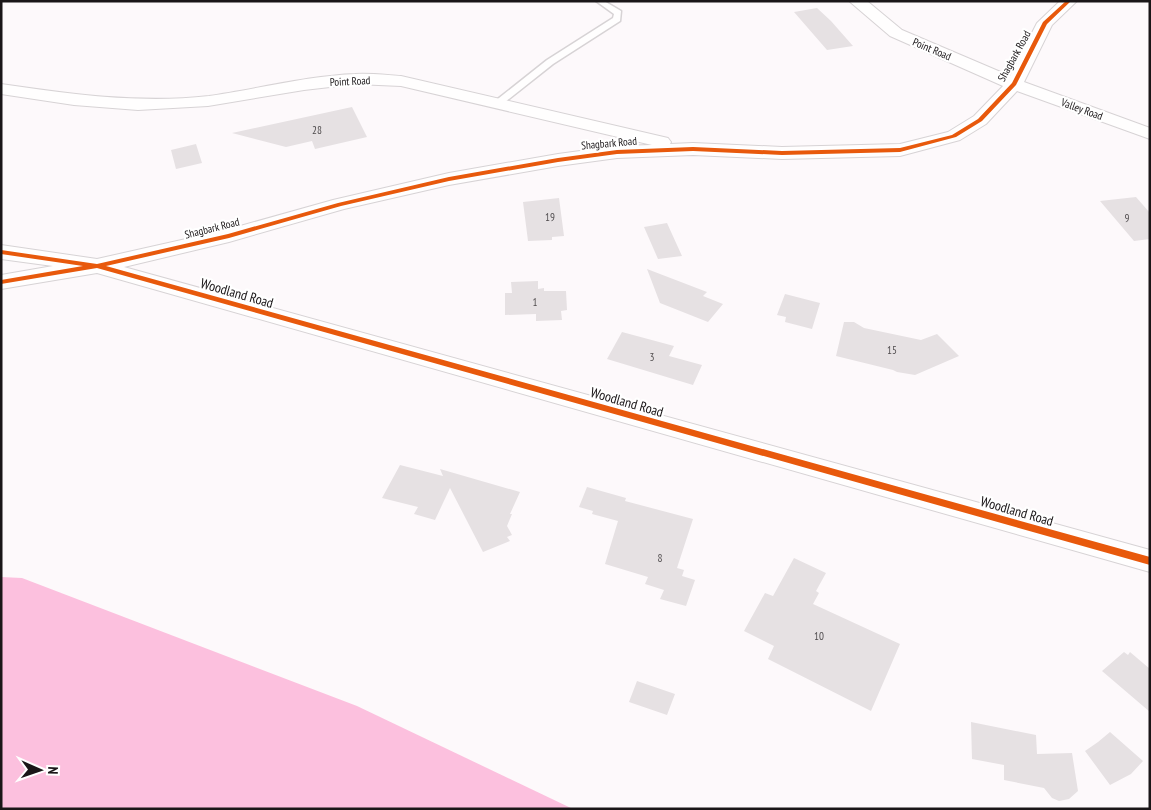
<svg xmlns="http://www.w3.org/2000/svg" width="1151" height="810" font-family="'PT Sans Narrow',sans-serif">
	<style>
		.water { fill: #fcc0de }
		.building { fill: #e6e1e3 }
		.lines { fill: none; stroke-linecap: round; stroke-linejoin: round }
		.lane-casing { stroke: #d7d3d5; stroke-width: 3 }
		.street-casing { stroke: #d7d3d5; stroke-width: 2 }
		.lane { fill: #fffefe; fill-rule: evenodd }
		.street { fill: #fffefe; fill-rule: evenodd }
		.cycleway-casing { stroke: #fff; stroke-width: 3 }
		.cycleway { fill: #e8590c; fill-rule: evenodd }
		.labels { text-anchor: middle; stroke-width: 4.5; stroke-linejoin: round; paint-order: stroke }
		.far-street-label { font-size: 11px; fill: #1a1618; stroke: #fff }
		.number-label { font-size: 11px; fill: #4f4b4d }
		.street-label { font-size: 14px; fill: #1a1618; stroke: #fff }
	</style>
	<rect width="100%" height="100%" fill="#fdf9fb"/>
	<!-- water -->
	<path class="water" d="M1,577L22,578L357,706L573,809H1Z"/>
	<!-- building -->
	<path class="building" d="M817,8L831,21L853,46L827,50L794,12Z
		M352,107L367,137L315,149L312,141L286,147L232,133Z
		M196,144L202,163L176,169L171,150Z
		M1136,197L1150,213V239L1134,241L1100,201Z
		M559,198L564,236L552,237V240L528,241L523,202Z
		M667,223L682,256L658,259L644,227Z
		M647,269L707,292L703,296L723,304L708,322L660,303Z
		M538,281V289L544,288V291H566L567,310L561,311L562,320L536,321V314L505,315V293H512L511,282Z
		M785,294L820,303L812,329L785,322L786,317L777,315Z
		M844,322H854L864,328L921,340L937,334L959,356L915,375L897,372L893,370L836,356Z
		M622,332L674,346L669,356L702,365L693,385L607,359Z
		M400,465L443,476L440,469L520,492L510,514H512L507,526L512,535L507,537L510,541L483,552L450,488L435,520L414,514L418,507L382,498Z
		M587,487L626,498L625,501L693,519L677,568L684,570L682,576L695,580L686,606L660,599L664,590L645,584L648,577L605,564L618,521L592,514L593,511L579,507Z
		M794,558L826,573L816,591L819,593L813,604L900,644L871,711L768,659L774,646L744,631L765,593L773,596Z
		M1124,652L1128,655L1130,652L1150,669V712L1102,671Z
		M637,681L675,694L667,715L629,702Z
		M971,722L1036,735L1037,754L1072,753L1078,791L1069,799L1059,801L1052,798L1044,788L1004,780V765L972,759Z
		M1110,732L1143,761L1131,774L1110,785L1085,751L1098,742Z"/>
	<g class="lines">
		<!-- lane casing -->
		<g class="lane-casing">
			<path id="lane" d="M596,1H604L621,11L620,21L553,64L500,106H494V102L547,60L613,18L614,14Z"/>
		</g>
		<!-- street casing -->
		<g class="street-casing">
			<path id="street" d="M849,1H867L902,30L1010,76L1037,23L1060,1H1077L1052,25L1024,82L1150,128V139L1017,91L986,124L960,140L900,156L782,159L693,155L617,158L558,166L449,185L344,209L229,242L124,267L1150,550V572L97,273L1,289V275L53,266L1,259V245L97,259L226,230L333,200L449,173L558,154L617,146L652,145L401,86L356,84L304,90L208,106L138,110L74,105L1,94V84C70,94 139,104 209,96C258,89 306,76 355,74C370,73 386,75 401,76L668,138L671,142L670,144L693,143L782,147L900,144L948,132L974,116L1003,86L890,36Z"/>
		</g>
		<!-- lane -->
		<use href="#lane" class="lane"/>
		<!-- street -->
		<use href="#street" class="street"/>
		<!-- cycleway casing -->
		<g class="cycleway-casing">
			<path id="cycleway" d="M1066,1H1071L1047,24L1016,85L982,121L956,137L900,152L782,155L693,151L617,154L558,162L449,181L341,206L229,238L106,266L1150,557V565L97,268L1,284V280L83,266L1,254V250L97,264L228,234L338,203L449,177L558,158L617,150L693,147L782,151L900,148L952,135L978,119L1012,83L1043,22Z"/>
		</g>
		<!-- cycleway -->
		<use href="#cycleway" class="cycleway"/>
	</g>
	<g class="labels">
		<!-- far-street labels -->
		<g class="far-street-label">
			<text transform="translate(932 49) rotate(23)" y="4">Point Road</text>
			<text transform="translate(1014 56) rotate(-61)" y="4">Shagbark Road</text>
			<text transform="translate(350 81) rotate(-3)" y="4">Point Road</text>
			<text transform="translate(1082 109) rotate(20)" y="4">Valley Road</text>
			<text transform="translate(609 143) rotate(-5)" y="4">Shagbark Road</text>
			<text transform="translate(212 228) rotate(-14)" y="4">Shagbark Road</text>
		</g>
		<!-- number labels -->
		<g class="number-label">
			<text x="317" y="134">28</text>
			<text x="550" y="221">19</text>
			<text x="1127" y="222">9</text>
			<text x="535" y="306">1</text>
			<text x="892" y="354">15</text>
			<text x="652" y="361">3</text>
			<text x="660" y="562">8</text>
			<text x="819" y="640">10</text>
		</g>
		<!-- street labels -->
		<g class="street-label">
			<text transform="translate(237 293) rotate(16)" y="5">Woodland Road</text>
			<text transform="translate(627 402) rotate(16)" y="5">Woodland Road</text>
			<text transform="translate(1017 511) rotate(16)" y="5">Woodland Road</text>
		</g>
	</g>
	<!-- border -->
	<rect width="1151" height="810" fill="none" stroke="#1a1618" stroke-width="5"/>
	<!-- north arrow -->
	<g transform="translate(40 770) rotate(92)" stroke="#ffffff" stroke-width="4" paint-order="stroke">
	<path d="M0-4L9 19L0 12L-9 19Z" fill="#1a1618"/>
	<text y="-8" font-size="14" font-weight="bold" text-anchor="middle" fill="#1a1618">N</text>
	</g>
</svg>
